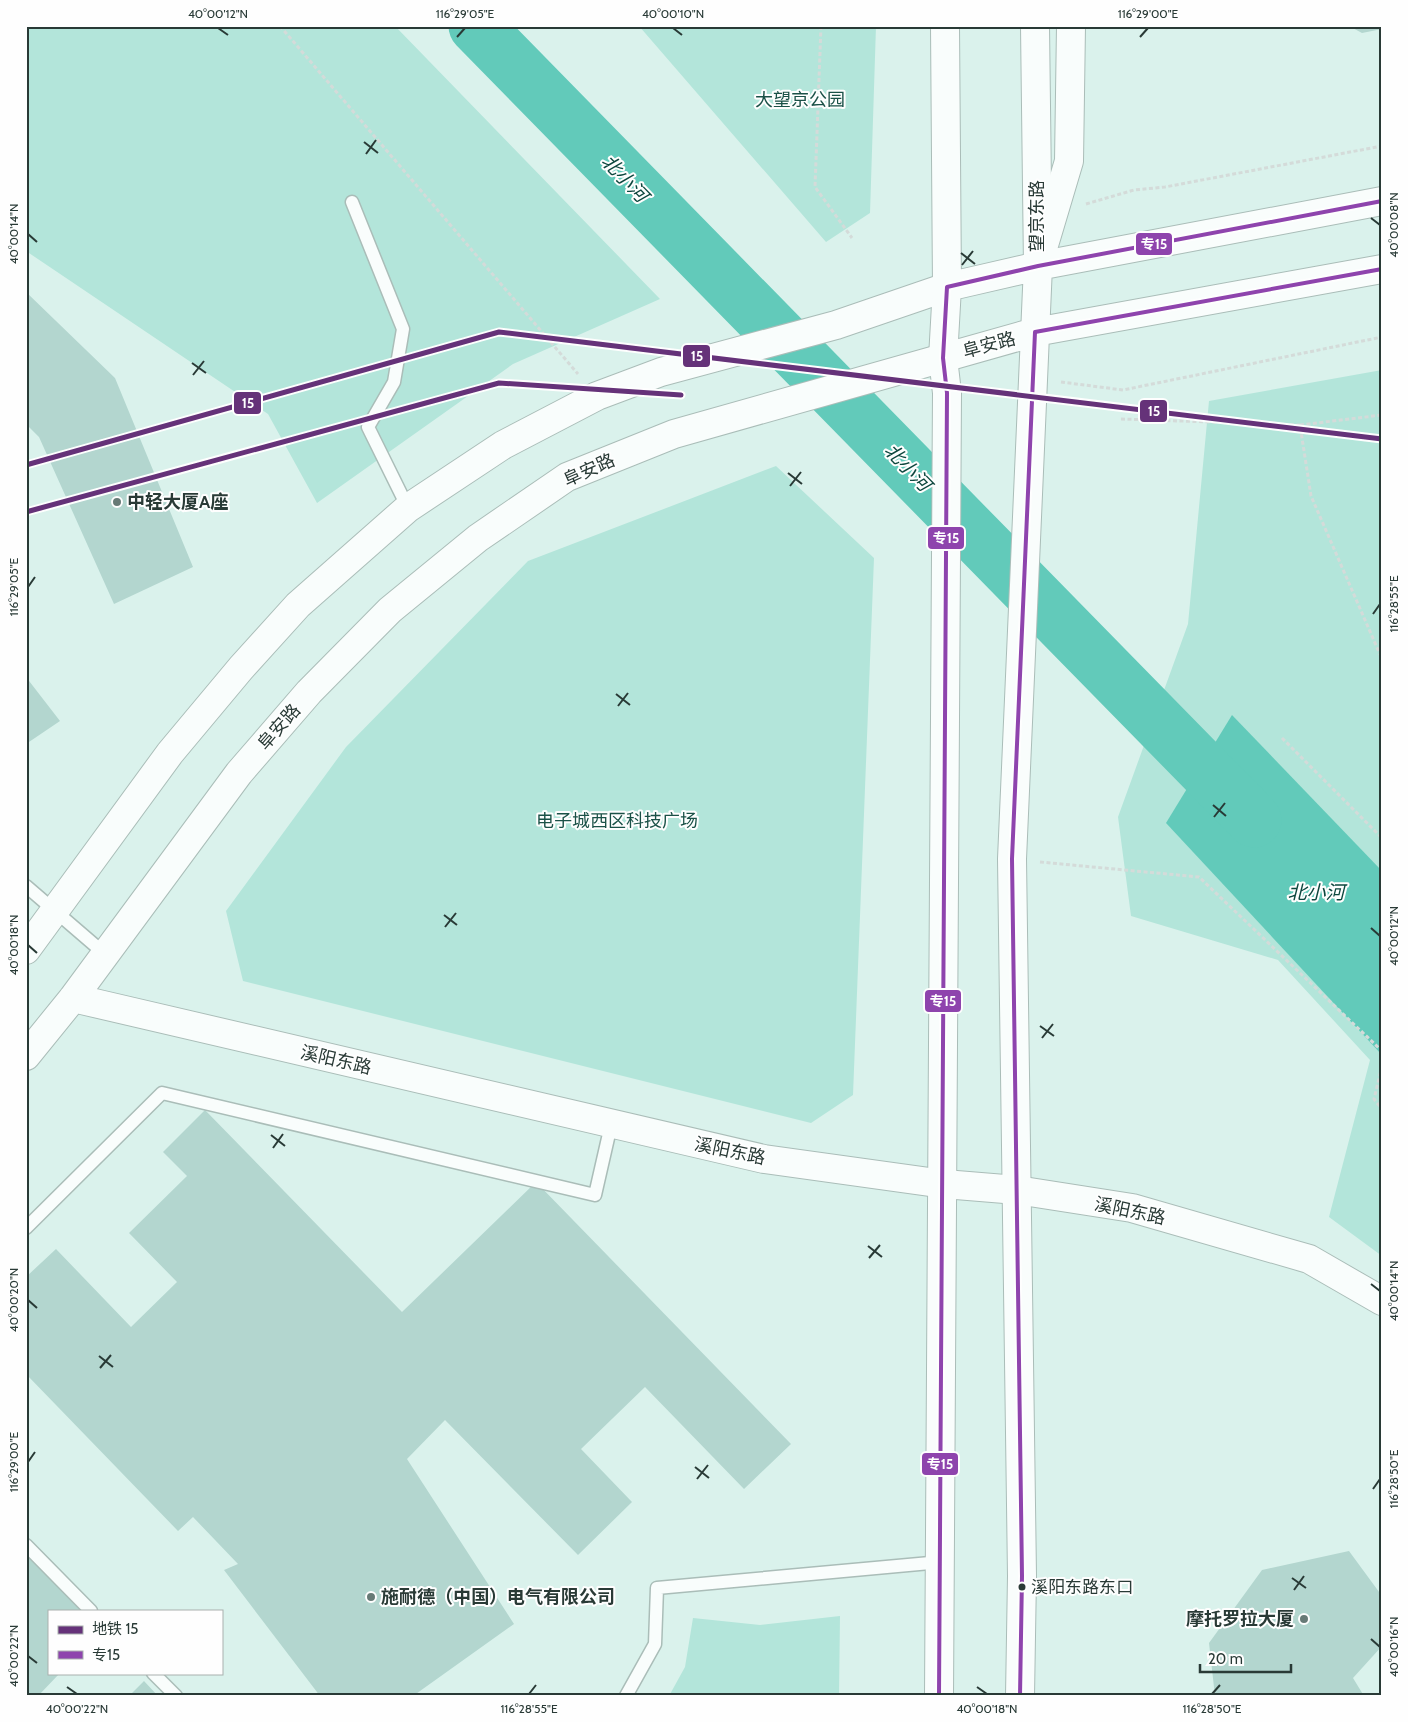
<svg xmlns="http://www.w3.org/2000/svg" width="1408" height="1722" font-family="Cabin,'Noto Sans SC',sans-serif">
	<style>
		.green { fill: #b3e5da }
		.water { fill: #62caba }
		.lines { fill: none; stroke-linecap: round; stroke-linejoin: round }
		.river { stroke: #62caba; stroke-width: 55 }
		.building { fill: #b3d6cf }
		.lane-casing { stroke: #aabdb8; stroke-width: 15 }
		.secondary-casing { stroke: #aabdb8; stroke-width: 30 }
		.primary-casing { stroke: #aabdb8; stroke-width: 30 }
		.path { stroke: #d4dbd9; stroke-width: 3; stroke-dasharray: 4 2.5; stroke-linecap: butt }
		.lane { stroke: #f9fdfc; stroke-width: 12 }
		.secondary { stroke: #f9fdfc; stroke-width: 28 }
		.primary { stroke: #f9fdfc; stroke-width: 28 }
		.bus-1-casing { stroke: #fefefe; stroke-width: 8 }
		.bus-1 { stroke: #8e44ad; stroke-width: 4 }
		.metro-1-casing { stroke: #fefefe; stroke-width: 9 }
		.metro-1 { stroke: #653279; stroke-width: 5 }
		.ticks { fill: none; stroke: #293a36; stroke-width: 2 }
		.poi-dot { fill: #677a76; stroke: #fefefe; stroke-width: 2 }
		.bus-dot { fill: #293a36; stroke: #fefefe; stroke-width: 2 }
		.labels { text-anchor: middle; stroke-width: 4; stroke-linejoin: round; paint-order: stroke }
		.bus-label { font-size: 17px; fill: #293a36; stroke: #fefefe; text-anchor: start }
		.park-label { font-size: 18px; fill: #1a5147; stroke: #fefefe }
		.street-label { font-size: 18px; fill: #293a36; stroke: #fefefe }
		.poi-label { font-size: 18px; font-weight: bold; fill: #293a36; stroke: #fefefe; text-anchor: start }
		.water-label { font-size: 19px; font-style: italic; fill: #0d473e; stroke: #fefefe }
		.line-badge { stroke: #fefefe; stroke-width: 2 }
		.badge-label { font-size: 14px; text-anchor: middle; font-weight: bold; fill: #fff }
		.neatline { fill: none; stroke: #293a36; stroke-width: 2 }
		.ticks-label { font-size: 12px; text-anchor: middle; fill: #293a36 }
	</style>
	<rect width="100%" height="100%" fill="#daf2ec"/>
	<!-- green -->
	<path class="green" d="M26,26H395L660,299L513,364L317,503L268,414L26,251Z
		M639,26H876L870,213L826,242Z
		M1382,370V1256L1329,1217L1370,1060L1278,960L1131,916L1118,817L1188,624L1209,401Z
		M776,466L874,558L853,1095L811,1123L243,981L226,911L346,747L528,561Z
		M840,1616L839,1696H669L685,1667L693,1618L760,1625Z"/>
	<!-- water -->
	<path class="water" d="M1232,715L1382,871V1055L1166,823Z"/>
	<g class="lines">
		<!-- river -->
		<path class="river" d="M476,26L1254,820"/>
	</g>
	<!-- building -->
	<path class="building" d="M1349,26H1382V29L1362,33Z
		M26,292L115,378L193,567L114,604L39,437L26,424Z
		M26,677L60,721L26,744Z
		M205,1110L402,1312L536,1182L791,1444L744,1489L645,1387L581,1449L632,1502L578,1555L445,1420L407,1459L514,1624L413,1696H320L224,1570L238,1564L193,1517L178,1531L26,1374V1277L56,1249L131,1327L177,1282L129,1233L187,1176L163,1152Z
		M1349,1551L1382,1596V1646L1353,1678L1364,1696H1215L1209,1643L1262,1570Z
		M26,1555L83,1611H49V1673H60L38,1696H26Z
		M144,1681L158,1696H129Z"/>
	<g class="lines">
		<!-- lane casing -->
		<g class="lane-casing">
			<path id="lane" d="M352,202L403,329L394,382L368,427L408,508
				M26,886L105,954
				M26,1228L162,1093L595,1195L611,1125
				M26,1545L91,1611
				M153,1673L176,1696
				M626,1696L655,1644L657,1588L941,1562"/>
		</g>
		<!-- secondary casing -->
		<g class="secondary-casing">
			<path id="secondary" d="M1041,255L1069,161L1071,26
				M26,950L170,753L241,668L298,605L408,508L503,445L597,396L661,372L836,325L947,287
				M73,998L764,1159L944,1184L1017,1190L1132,1208L1309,1259L1382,1301
				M26,1056L73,998L239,773L309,692L390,610L478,538L567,477L674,434L943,358"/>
		</g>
		<!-- primary casing -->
		<g class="primary-casing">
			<path id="primary" d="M947,287L1038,266L1382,201
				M943,358L1035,332L1382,269
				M939,1696L947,393L943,358L947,287L945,26
				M1020,1696L1022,1576L1012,859L1038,266L1035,26"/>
		</g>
		<!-- path -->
		<path class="path" d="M280,26L578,374
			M821,26L815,187L852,238
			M1086,204L1134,190L1165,187L1382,146
			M1061,382L1123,390L1382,337
			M1121,419L1300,425L1311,496L1382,659
			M1300,425L1382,415
			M1282,738L1382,838
			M1040,862L1199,877L1382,1051
			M1382,1066L1374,1099L1382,1109"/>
		<!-- lane -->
		<use href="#lane" class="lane"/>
		<!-- secondary -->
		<use href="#secondary" class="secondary"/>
		<!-- primary -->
		<use href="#primary" class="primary"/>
		<!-- bus-1 casing -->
		<g class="bus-1-casing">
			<path id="bus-1" d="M939,1696L947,393L943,358L947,287L1038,266L1382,201
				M1020,1696L1022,1576L1012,859L1035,332L1382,269"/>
		</g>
		<!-- bus-1 -->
		<use href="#bus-1" class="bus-1"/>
		<!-- metro-1 casing -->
		<g class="metro-1-casing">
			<path id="metro-1" d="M26,465L499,332L1382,439
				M26,512L499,383L681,395"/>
		</g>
		<!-- metro-1 -->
		<use href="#metro-1" class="metro-1"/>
	</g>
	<!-- ticks -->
	<path class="ticks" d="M218,28L228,35M673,28L682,35M457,37L465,28M1140,37L1148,28M364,142L378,153M366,154L376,140M1371,218L1380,225M28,234L37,242M961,253L975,264M962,265L973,251M192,363L206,373M193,375L204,361M788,473L802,484M790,486L801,472M28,587L35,577M1373,614L1380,604M616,694L630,705M618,706L628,693M1213,805L1226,816M1214,817L1225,803M444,915L457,925M445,927L456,913M1371,928L1380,936M28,945L37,953M1040,1026L1054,1036M1042,1038L1053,1024M271,1135L285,1146M273,1148L283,1134M868,1246L882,1257M869,1258L880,1245M1371,1284L1380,1291M28,1300L37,1308M99,1356L113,1367M100,1368L111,1355M28,1462L35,1452M695,1467L709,1478M697,1479L708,1465M1373,1489L1380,1479M1292,1578L1306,1588M1294,1590L1304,1576M1371,1639L1380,1647M28,1656L37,1663M67,1687L77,1694M977,1687L987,1694M529,1694L536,1685M1212,1694L1220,1685"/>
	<!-- markers -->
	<g class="poi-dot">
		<circle cx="117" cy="502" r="5"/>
		<circle cx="371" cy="1597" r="5"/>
		<circle cx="1304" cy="1619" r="5"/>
	</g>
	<circle class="bus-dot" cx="1022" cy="1587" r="4.5"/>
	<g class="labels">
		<!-- bus labels -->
		<g class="bus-label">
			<text x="1031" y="1593">溪阳东路东口</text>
		</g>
		<!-- park labels -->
		<g class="park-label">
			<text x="800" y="106">大望京公园</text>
			<text x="617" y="827">电子城西区科技广场</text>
		</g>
		<!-- street labels -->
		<g class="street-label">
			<text transform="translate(1037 216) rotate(-90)" y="6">望京东路</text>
			<text transform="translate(989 345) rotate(-15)" y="6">阜安路</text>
			<text transform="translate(589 470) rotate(-24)" y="6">阜安路</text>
			<text transform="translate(279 727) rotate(-49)" y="6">阜安路</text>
			<text transform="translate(336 1060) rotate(13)" y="6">溪阳东路</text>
			<text transform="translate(730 1151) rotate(12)" y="6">溪阳东路</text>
			<text transform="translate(1130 1211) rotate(12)" y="6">溪阳东路</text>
		</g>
		<!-- poi labels -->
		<g class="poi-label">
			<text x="127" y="508">中轻大厦A座</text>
			<text x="381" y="1603">施耐德（中国）电气有限公司</text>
			<text x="1294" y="1625" text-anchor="end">摩托罗拉大厦</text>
		</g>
		<!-- water labels -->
		<g class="water-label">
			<text transform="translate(625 178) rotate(46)" y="7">北小河</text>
			<text transform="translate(908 467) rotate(46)" y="7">北小河</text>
			<text x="1316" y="899">北小河</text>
		</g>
	</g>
	<g class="line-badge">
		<rect x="1135" y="232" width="38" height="24" rx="5" fill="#8e44ad"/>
		<rect x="682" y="344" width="29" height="24" rx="5" fill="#653279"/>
		<rect x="233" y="391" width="29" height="24" rx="5" fill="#653279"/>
		<rect x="1139" y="399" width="29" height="24" rx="5" fill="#653279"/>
		<rect x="927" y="526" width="38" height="24" rx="5" fill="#8e44ad"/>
		<rect x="924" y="989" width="38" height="24" rx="5" fill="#8e44ad"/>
		<rect x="921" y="1452" width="38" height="24" rx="5" fill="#8e44ad"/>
	</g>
	<g class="badge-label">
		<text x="1154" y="249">专15</text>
		<text x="697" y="361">15</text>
		<text x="248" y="408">15</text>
		<text x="1154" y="416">15</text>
		<text x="946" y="543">专15</text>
		<text x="943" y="1006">专15</text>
		<text x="940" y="1469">专15</text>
	</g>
	<!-- border -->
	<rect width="1408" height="1722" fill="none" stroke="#fefefe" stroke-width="55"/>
	<!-- legend -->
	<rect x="48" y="1610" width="175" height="65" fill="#fefefe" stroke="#a9b0ae"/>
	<rect x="58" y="1626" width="25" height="8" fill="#653279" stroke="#a9b0ae"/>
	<text x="92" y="1634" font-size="15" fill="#293a36">地铁 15</text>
	<rect x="58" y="1651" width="25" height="8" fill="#8e44ad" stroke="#a9b0ae"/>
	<text x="92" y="1660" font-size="15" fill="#293a36">专15</text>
	<!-- scale -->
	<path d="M1200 1664v8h91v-8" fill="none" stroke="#293a36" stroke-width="2.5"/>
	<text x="1208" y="1664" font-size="15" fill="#293a36" stroke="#fefefe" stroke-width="4" paint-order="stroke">20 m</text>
	<rect x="28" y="28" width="1352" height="1666" class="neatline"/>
	<g class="ticks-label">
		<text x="218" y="18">40°00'12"N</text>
		<text x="465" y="18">116°29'05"E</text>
		<text x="673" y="18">40°00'10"N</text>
		<text x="1148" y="18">116°29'00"E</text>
		<text transform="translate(1394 225) rotate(-90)" y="4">40°00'08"N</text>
		<text transform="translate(14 234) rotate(-90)" y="4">40°00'14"N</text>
		<text transform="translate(14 587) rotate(-90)" y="4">116°29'05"E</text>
		<text transform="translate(1394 604) rotate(-90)" y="4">116°28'55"E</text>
		<text transform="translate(1394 936) rotate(-90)" y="4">40°00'12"N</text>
		<text transform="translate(14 945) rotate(-90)" y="4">40°00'18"N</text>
		<text transform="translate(1394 1291) rotate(-90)" y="4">40°00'14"N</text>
		<text transform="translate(14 1300) rotate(-90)" y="4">40°00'20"N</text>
		<text transform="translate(14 1462) rotate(-90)" y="4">116°29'00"E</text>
		<text transform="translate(1394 1479) rotate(-90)" y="4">116°28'50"E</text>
		<text transform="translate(1394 1647) rotate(-90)" y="4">40°00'16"N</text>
		<text transform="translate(14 1656) rotate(-90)" y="4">40°00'22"N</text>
		<text x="77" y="1713">40°00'22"N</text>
		<text x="529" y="1713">116°28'55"E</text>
		<text x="987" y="1713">40°00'18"N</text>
		<text x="1212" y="1713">116°28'50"E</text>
	</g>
</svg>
